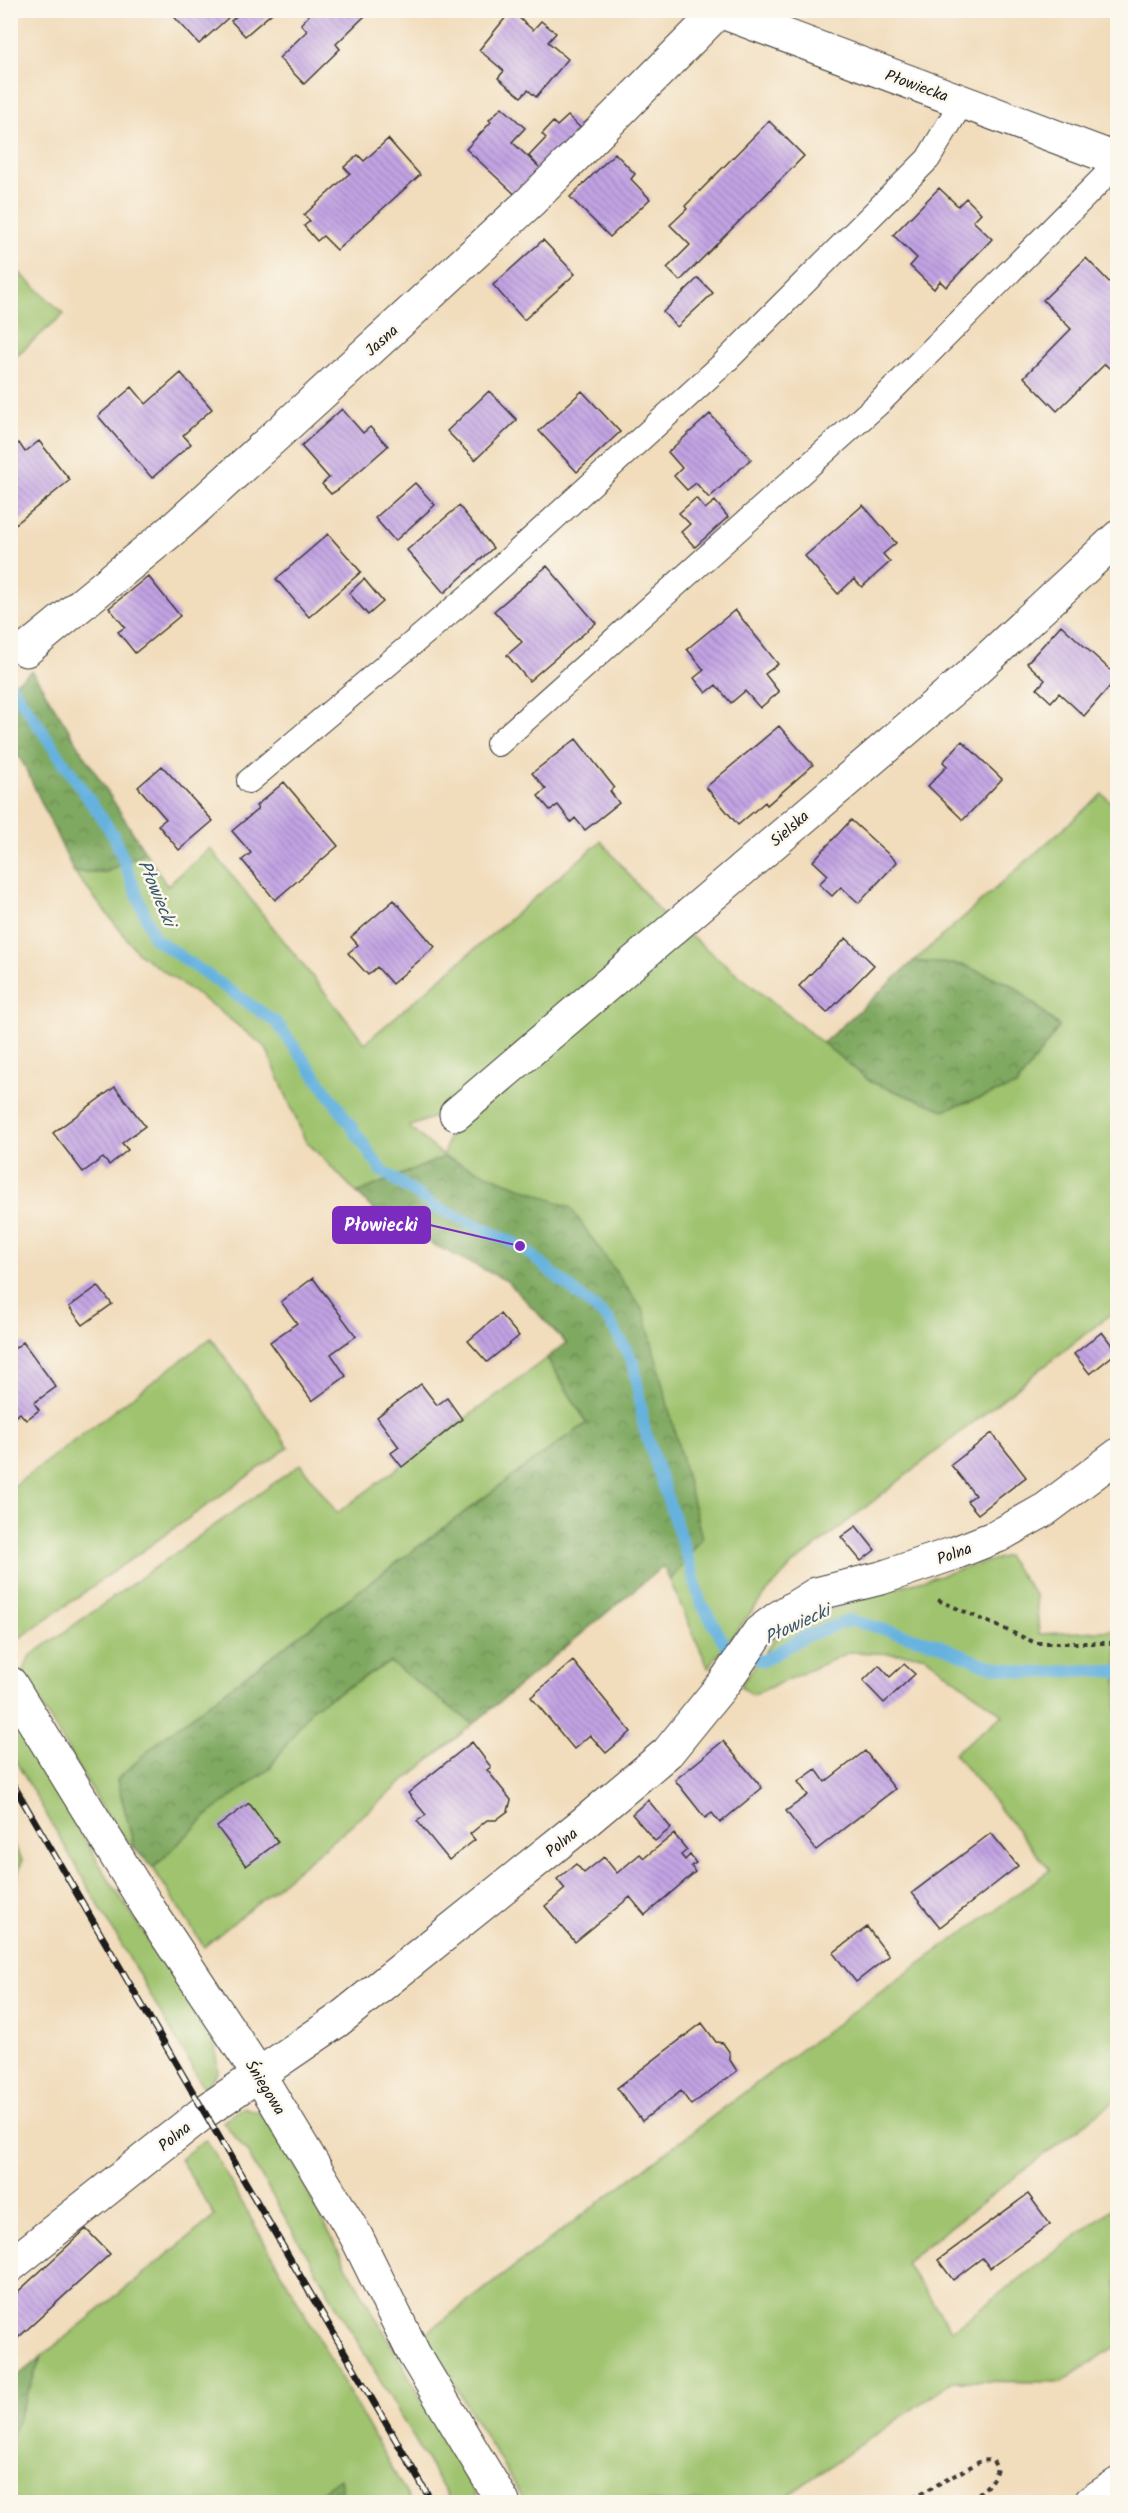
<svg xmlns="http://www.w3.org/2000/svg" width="1128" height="2513" font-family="Kalam,sans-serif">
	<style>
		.green { fill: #9fc36e; stroke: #5e7045; stroke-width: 1.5 }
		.forest { fill: url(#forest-crowns); stroke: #4e623e; stroke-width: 1.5 }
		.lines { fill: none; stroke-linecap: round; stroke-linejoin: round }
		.stream { stroke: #66b2df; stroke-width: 12 }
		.building { fill: url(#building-back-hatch) }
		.service-casing { stroke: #3c3934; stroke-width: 26 }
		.minor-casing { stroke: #3c3934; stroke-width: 35 }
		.secondary-casing { stroke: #3c3934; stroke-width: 35 }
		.path { stroke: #3c3934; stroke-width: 4; stroke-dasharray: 4.5 4.5; stroke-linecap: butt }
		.service { stroke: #fff; stroke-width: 24 }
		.minor { stroke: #fff; stroke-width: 33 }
		.secondary { stroke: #fff; stroke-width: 33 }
		.rail-casing { stroke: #1c1c1c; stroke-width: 7 }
		.rail { stroke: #fbf7ec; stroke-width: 4.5; stroke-dasharray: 14; stroke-linecap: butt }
		.labels { text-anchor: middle; stroke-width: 5; stroke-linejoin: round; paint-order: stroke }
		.street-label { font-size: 16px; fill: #1c1c1c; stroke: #fbf7ec }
		.water-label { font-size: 18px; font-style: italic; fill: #3a586a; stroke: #fbf7ec }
		.leader { fill: none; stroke: #7b2cbf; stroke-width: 2 }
		.callout-dot { fill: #7b2cbf; stroke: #fbf7ec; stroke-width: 2 }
		.callout { fill: #7b2cbf; stroke: #7b2cbf; stroke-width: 2 }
		.callout-label { font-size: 18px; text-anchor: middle; font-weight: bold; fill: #fff }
	</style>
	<defs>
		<pattern id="forest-crowns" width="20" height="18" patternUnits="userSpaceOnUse" patternTransform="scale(1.5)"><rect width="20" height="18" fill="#7fa961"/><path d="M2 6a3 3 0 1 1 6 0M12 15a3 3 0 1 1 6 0" fill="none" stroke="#67894f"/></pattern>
		<pattern id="building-back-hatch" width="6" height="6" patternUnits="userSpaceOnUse" patternTransform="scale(1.5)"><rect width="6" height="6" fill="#c2a3e4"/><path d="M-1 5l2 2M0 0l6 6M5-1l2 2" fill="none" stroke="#9d84b8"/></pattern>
	</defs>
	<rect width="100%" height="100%" fill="#fbf7ec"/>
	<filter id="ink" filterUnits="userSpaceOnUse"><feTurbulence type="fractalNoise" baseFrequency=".0167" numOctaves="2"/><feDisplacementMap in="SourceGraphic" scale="12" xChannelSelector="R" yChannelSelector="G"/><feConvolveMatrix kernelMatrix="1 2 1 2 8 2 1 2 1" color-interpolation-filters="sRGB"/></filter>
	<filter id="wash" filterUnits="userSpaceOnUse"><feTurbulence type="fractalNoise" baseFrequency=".008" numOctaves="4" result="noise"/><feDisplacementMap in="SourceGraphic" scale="24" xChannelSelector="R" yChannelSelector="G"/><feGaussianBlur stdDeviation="1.35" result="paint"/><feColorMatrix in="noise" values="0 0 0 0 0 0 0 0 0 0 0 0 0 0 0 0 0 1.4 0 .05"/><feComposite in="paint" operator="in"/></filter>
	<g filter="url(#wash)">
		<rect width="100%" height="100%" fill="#f1dcbb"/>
		<!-- green -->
		<path class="green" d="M11,265L64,314L11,360Z
			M1102,794L1118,808L1117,1309L791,1566L763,1597L708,1667L670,1581L702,1538L444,1157L357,1193L305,1140L266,1048L217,1009L138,953L74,872H106L145,852L167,886L210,848L365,1043L601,841L661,913L669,919L441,1114L409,1127L444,1156L448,1137L689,935L871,1082L1059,1026L1014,986L963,965L914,961Z
			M211,1338L289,1447L21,1637L11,1641V1488Z
			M547,1358L587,1423L533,1461L161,1739L117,1780L135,1849L112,1824L23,1674L29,1657L301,1464L337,1513Z
			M1006,1556L1036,1596L1039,1634L1117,1630V2099L905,2262L952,2330L1117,2205V2345L1062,2382L953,2381L778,2502H525L424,2335L807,2045L1050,1870L954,1753L1003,1715L923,1655L850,1652L753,1695L740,1686L782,1629L871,1595Z
			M390,1662L473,1724L204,1947L153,1868L210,1813L269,1769L312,1708Z
			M10,1714L107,1877L214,2038L218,2072L204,2088L11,1753Z
			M11,1839L22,1860L14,1887L11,1890Z
			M243,2107L269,2116L345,2263L480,2502H451L247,2152L223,2122Z
			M206,2139L411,2502H344L340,2479L307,2502H11L10,2439L41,2357L215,2216L180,2159Z"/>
		<!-- forest -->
		<path class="forest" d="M32,671L145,852L106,872H74L23,763L11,745V686Z
			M914,961L963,965L1014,986L1059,1027L1016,1086L944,1110L871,1082L823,1043Z
			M444,1157L570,1207L644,1312L702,1538L670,1581L663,1566L473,1724L390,1662L312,1708L269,1769L210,1813L153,1868L135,1849L117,1780L161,1739L533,1461L587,1423L547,1358L566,1343L507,1281L382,1219L357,1193Z
			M41,2357L11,2439V2381Z
			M340,2478L344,2502H307Z"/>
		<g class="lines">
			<!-- stream -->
			<path class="stream" d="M10,684L114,836L154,938L277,1023L338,1107L381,1170L434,1206L520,1246L609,1320L634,1364L644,1428L693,1575L700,1601L726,1646L763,1661L806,1636L850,1620L937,1644L983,1664L1027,1673L1091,1670L1118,1672"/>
		</g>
		<g id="blocks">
			<!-- building -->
			<path class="building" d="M168,10H222L228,18L199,44Z
				M243,10H270L272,13L245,36L231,21Z
				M304,10H371L336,44L340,49L304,84L279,58L307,31L301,24L309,15Z
				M511,11L533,30L541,21L556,33L548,42L568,59L536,97L528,90L521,97L498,78L504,71L479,50Z
				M502,107L525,128L512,142L539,167L529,156L546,138L542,134L553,122L557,126L568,116L586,133L521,200L466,149L491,122L489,120Z
				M769,121L804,156L680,281L667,268L690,245L670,225L687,209L685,206Z
				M388,139L420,175L337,250L323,236L317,241L304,226L310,221L304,215L350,173L344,167L358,155L364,161Z
				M615,153L635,174L631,179L650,199L610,237L570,197Z
				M939,188L958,206L966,198L981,213L973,221L992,239L946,287L940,281L934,289L910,266L917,258L893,235Z
				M543,240L575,274L524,320L493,285Z
				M1086,258L1118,291V360L1109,368L1105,364L1057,411L1024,377L1071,329L1043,300Z
				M698,278L713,293L677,327L663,312Z
				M181,373L212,409L183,435L191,444L152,478L98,416L132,387L146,404Z
				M489,391L517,420L475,460L447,431Z
				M582,391L620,432L577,472L539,431Z
				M342,409L363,433L370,427L388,446L339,489L331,494L322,484L329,478L301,446Z
				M710,414L751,459L709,498L696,483L687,490L674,476L682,468L668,452Z
				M39,441L70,480L12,527L10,525V450L19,443L25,452Z
				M415,483L435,505L395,541L375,518Z
				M696,498L705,509L715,501L728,517L695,547L681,532L690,524L679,513Z
				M863,505L896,543L883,554L890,562L862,587L854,579L838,594L805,556Z
				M459,506L493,548L444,593L407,550Z
				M328,534L361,572L309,617L276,579Z
				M547,566L596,623L529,681L507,655L522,642L494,611Z
				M148,576L180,616L135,653L118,632L125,627L109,608Z
				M364,579L383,602L368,615L349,593Z
				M735,610L778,664L765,674L779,692L760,708L745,691L731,703L716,685L706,693L694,678L704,670L687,649Z
				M1061,625L1118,677L1084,716L1059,693L1051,702L1037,689L1045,680L1027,663Z
				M779,726L813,765L767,805L765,802L738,825L706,787Z
				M576,739L614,787L610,791L619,803L585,830L575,818L571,822L558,805L550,810L538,796L546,789L532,773Z
				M962,741L1002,779L963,820L928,786L947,766L943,762Z
				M162,766L213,821L179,850L158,825L166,819L138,787Z
				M284,782L338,846L275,900L242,860L251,853L232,831L258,809L256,806Z
				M851,820L897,862L859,903L841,887L832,896L819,884L828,875L813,861Z
				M394,900L435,947L392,984L377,967L368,975L348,953L358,945L351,937Z
				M846,938L874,965L827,1013L799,986Z
				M115,1087L145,1126L122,1143L128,1150L109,1165L103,1158L83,1172L53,1133Z
				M313,1278L356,1336L331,1354L346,1376L312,1401L270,1342L297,1323L281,1302Z
				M98,1286L112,1304L83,1325L69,1307Z
				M500,1314L519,1336L487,1362L468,1341Z
				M1102,1332L1117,1352L1090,1374L1074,1354Z
				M23,1342L56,1387L34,1403L39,1410L26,1420L20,1413L10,1420V1352Z
				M421,1384L437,1405L447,1398L462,1419L402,1467L391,1453L399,1447L377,1417Z
				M992,1433L1026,1477L978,1514L967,1501L975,1495L951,1465Z
				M856,1526L875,1550L861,1561L841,1537Z
				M573,1661L631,1732L606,1753L590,1735L574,1749L531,1697Z
				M904,1664L915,1674L884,1703L863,1681L879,1665L890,1677Z
				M723,1741L762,1788L720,1823L712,1813L705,1818L675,1780Z
				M472,1742L491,1767L487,1770L511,1800L508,1811L496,1820H487L470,1834L475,1840L449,1860L417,1821L426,1815L408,1793Z
				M865,1751L895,1789L816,1850L786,1811L808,1795L798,1782L816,1769L825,1782Z
				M648,1800L671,1828L655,1841L632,1814Z
				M249,1803L278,1842L246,1866L217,1827Z
				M991,1833L1018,1866L940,1927L912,1893Z
				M674,1834L687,1850L681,1855L685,1860L690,1855L696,1863L691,1866L695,1872L645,1915L630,1897L575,1942L545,1906L565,1889L557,1879L576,1864L584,1873L604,1857L617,1873L640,1854L644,1858Z
				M867,1927L889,1956L856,1982L833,1953Z
				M702,2023L716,2042L723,2043L730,2053V2060L737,2071L691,2105L681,2091L642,2121L617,2088Z
				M1028,2194L1050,2224L990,2268L982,2258L953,2280L938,2260Z
				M86,2229L110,2254L10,2345V2299Z"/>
		</g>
	</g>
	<g filter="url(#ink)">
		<use href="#blocks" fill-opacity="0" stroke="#3c3934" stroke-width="1.5"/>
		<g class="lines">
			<!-- service casing -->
			<g class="service-casing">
				<path id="service" d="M498,744L880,402L1118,163
					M249,781L470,595L724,363L928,159L962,102"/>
			</g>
			<!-- minor casing -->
			<g class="minor-casing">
				<path id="minor" d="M717,10L1118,160
					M26,650L178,525L401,321L531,201L719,11
					M456,1114L969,676L1118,537
					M10,1683L149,1909L259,2075L356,2236L414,2354L503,2502
					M10,2266L204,2112L337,2021L585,1822L668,1752L724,1683L759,1632L779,1617L816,1594L881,1578L955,1553L998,1536L1046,1509L1118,1455"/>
			</g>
			<!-- secondary casing -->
			<g class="secondary-casing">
				<path id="secondary" d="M1091,2502L1118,2484"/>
			</g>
			<!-- path -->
			<path class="path" d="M938,1600L1036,1643H1118
				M905,2502L983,2460L993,2461L997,2468C993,2485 979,2493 967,2502"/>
			<!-- service -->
			<use href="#service" class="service"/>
			<!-- minor -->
			<use href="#minor" class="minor"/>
			<!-- secondary -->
			<use href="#secondary" class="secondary"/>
			<!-- rail casing -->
			<g class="rail-casing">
				<path id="rail" d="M10,1779L432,2502"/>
			</g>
			<!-- rail -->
			<use href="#rail" class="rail"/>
		</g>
	</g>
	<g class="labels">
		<!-- street labels -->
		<g class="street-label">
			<text transform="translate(917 85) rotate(20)" y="6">Płowiecka</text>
			<text transform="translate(381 340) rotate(-42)" y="6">Jasna</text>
			<text transform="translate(789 828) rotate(-41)" y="6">Sielska</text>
			<text transform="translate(954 1553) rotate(-20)" y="6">Polna</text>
			<text transform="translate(561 1842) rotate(-39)" y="6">Polna</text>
			<text transform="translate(266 2087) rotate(58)" y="6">Śniegowa</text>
			<text transform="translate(174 2136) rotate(-39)" y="6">Polna</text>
		</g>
		<!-- water labels -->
		<g class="water-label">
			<text transform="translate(157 893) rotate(67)" y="6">Płowiecki</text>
			<text transform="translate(797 1624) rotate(-25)" y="6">Płowiecki</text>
		</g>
	</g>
	<!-- callouts -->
	<path class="leader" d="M520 1246L430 1225"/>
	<circle class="callout-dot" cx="520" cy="1246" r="6"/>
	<rect class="callout" x="333" y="1207" width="97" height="36" rx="6"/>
	<g class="callout-label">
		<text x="381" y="1231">Płowiecki</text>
	</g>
	<!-- margin -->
	<rect width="1128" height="2513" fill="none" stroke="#fbf7ec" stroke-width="36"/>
</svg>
